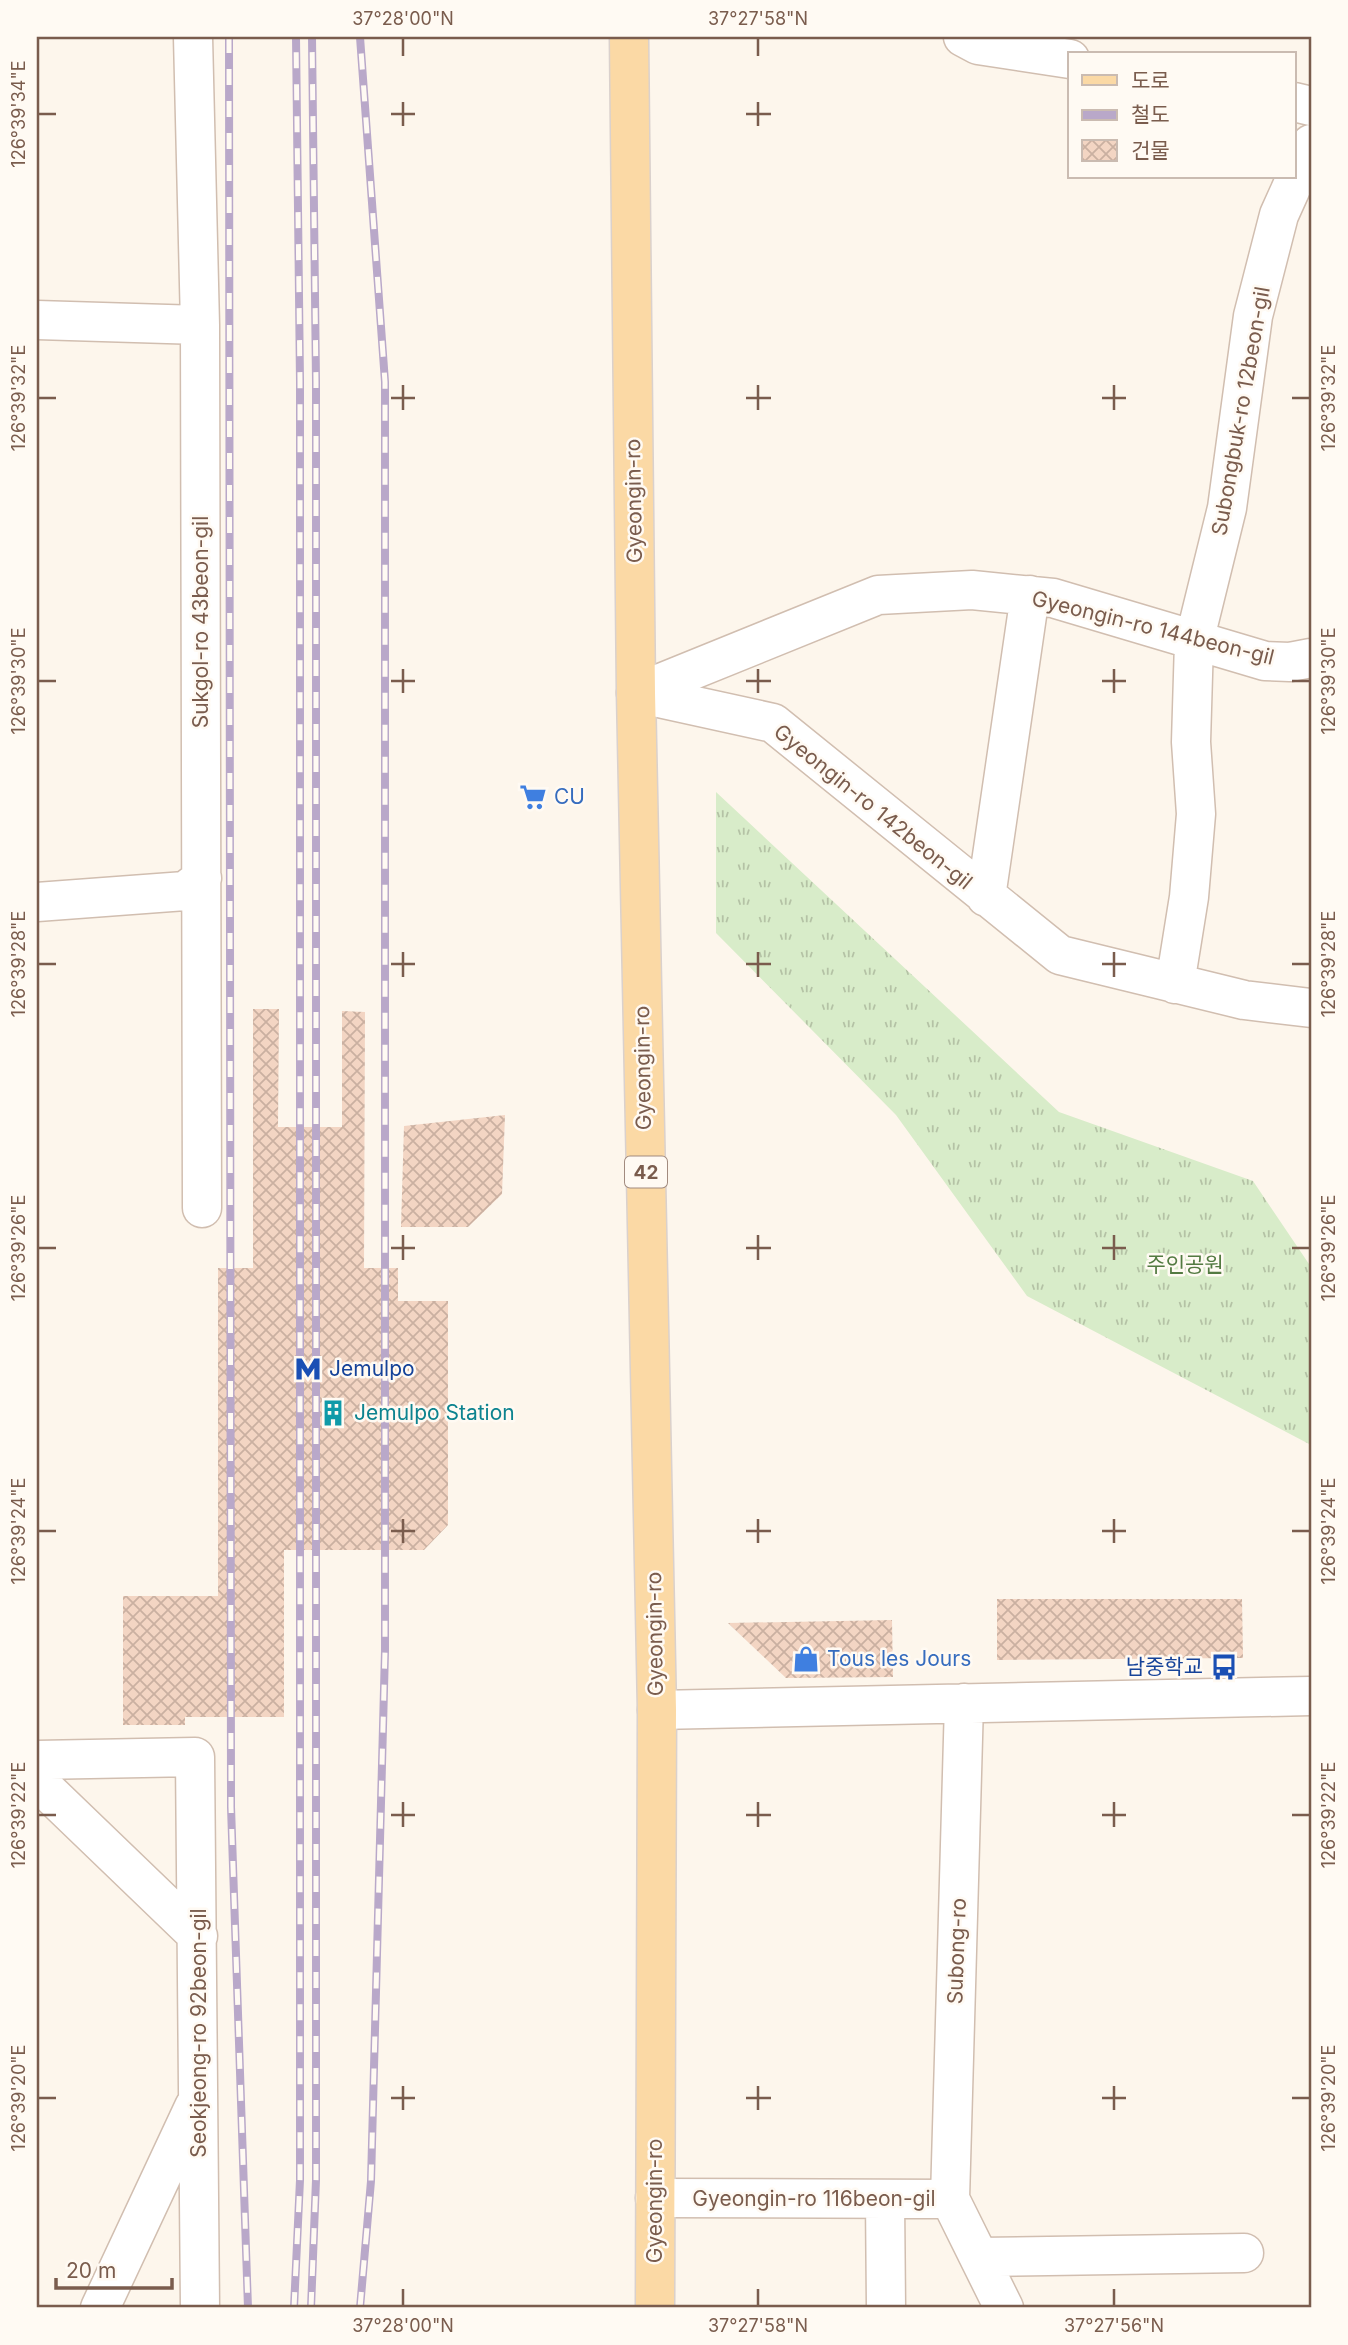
<svg xmlns="http://www.w3.org/2000/svg" width="1348" height="2345" font-family="Inter,'Noto Sans KR',sans-serif">
	<style>
		.grass { fill: url(#grass-tufts) }
		.building { fill: url(#building-cross-hatch) }
		.lines { fill: none; stroke-linecap: round; stroke-linejoin: round }
		.minor-casing { stroke: #d1beb0; stroke-width: 41 }
		.major-casing { stroke: #dad1cd; stroke-width: 41 }
		.minor { stroke: #fff; stroke-width: 38 }
		.major { stroke: #fbd9a5; stroke-width: 38 }
		.rail-casing { stroke: #b9a8c9; stroke-width: 8 }
		.rail { stroke: #fffaf3; stroke-width: 5; stroke-dasharray: 16; stroke-linecap: butt }
		.ticks { fill: none; stroke: #7a5c4d; stroke-width: 2.5 }
		.labels { text-anchor: middle; stroke-width: 5; stroke-linejoin: round; paint-order: stroke }
		.shield { fill: #fffaf3; stroke: #a28b7f; stroke-width: 2 }
		.shield-label { font-size: 19px; font-weight: bold; fill: #7a5c4d }
		.street-label { font-size: 21px; fill: #7a5c4d; stroke: #fffaf3 }
		.shop-label { font-size: 21px; fill: #366cbe; stroke: #fffaf3; text-anchor: start }
		.park-label { font-size: 21px; fill: #537a41; stroke: #fffaf3 }
		.transit-label { font-size: 21px; fill: #164399; stroke: #fffaf3; text-anchor: start }
		.culture-label { font-size: 21px; fill: #0d838f; stroke: #fffaf3; text-anchor: start }
		.neatline { fill: none; stroke: #7a5c4d; stroke-width: 2.5 }
		.ticks-label { font-size: 18px; text-anchor: middle; fill: #7a5c4d }
	</style>
	<defs>
		<pattern id="grass-tufts" width="24" height="20" patternUnits="userSpaceOnUse" patternTransform="scale(1.75)"><rect width="24" height="20" fill="#d8ecc9"/><path d="M3 7l-1-3M5 7V3M7 7l1-3M15 17l-1-3M17 17v-4M19 17l1-3" fill="none" stroke="#b4c2a5"/></pattern>
		<pattern id="building-cross-hatch" width="8" height="8" patternUnits="userSpaceOnUse" patternTransform="scale(1.75)"><rect width="8" height="8" fill="#f3d5c3"/><path d="M0 0l8 8M0 8l8-8" fill="none" stroke="#cab0a1"/></pattern>
	</defs>
	<rect width="100%" height="100%" fill="#fdf6ec"/>
	<!-- grass -->
	<path class="grass" d="M716,792L1059,1112L1253,1181L1311,1267V1445L1027,1296L896,1115L716,933Z"/>
	<!-- building -->
	<path class="building" d="M253,1009H279L278,1127H342V1011L365,1012L364,1268H398V1301H448V1525L424,1550H284V1717H185V1725H123V1596H218V1268H253Z
		M505,1115L502,1194L468,1227H401L404,1126Z
		M997,1599H1242L1243,1658L997,1660Z
		M892,1620L893,1677L786,1678L728,1623Z"/>
	<g class="lines">
		<!-- minor casing -->
		<g class="minor-casing">
			<path id="minor" d="M193,37L200,325L202,1208
				M963,37L978,45L1070,59
				M1294,102L1311,106
				M37,320L200,325
				M636,693L773,723L1060,955L1244,1000L1311,1008
				M636,693L878,595L972,590L1053,598L1265,661L1290,662L1311,658
				M986,897L1030,595
				M37,902L185,891L202,878
				M1175,984L1189,897L1196,814L1191,742L1194,642L1227,508L1253,316L1279,215L1311,144
				M964,1703L950,2199L1004,2308
				M657,1710L1311,1696
				M37,1760L195,1757L200,2308
				M37,1781L198,1936
				M655,2198L950,2199
				M885,2199L886,2308
				M979,2257L1244,2253
				M100,2308L194,2107"/>
		</g>
		<!-- major casing -->
		<g class="major-casing">
			<path id="major" d="M629,37L636,693L657,1710L655,2308"/>
		</g>
		<!-- minor -->
		<use href="#minor" class="minor"/>
		<!-- major -->
		<use href="#major" class="major"/>
		<!-- rail casing -->
		<g class="rail-casing">
			<path id="rail" d="M229,37L231,1807L248,2308
				M294,2308L300,2180V381L296,37
				M311,2308L316,2180V382L312,37
				M360,2308L371,2181L385,1651V382L360,37"/>
		</g>
		<!-- rail -->
		<use href="#rail" class="rail"/>
	</g>
	<!-- ticks -->
	<path class="ticks" d="M403,38V56M758,38V56M403,102V126M758,102V126M38,114H56M391,114H415M746,114H771M403,385V410M758,385V410M1114,385V410M38,398H56M391,398H415M746,398H771M1102,398H1126M1292,398H1310M403,669V693M758,669V693M1114,669V693M38,681H56M391,681H415M746,681H771M1102,681H1126M1292,681H1310M403,952V977M758,952V977M1114,952V977M38,964H56M391,964H415M746,964H771M1102,964H1126M1292,964H1310M403,1235V1260M758,1235V1260M1114,1235V1260M38,1248H56M391,1248H415M746,1248H771M1102,1248H1126M1292,1248H1310M403,1519V1543M758,1519V1543M1114,1519V1543M38,1531H56M391,1531H415M746,1531H771M1102,1531H1126M1292,1531H1310M403,1802V1827M758,1802V1827M1114,1802V1827M38,1815H56M391,1815H415M746,1815H771M1102,1815H1126M1292,1815H1310M403,2086V2110M758,2086V2110M1114,2086V2110M38,2098H56M391,2098H415M746,2098H771M1102,2098H1126M1292,2098H1310M403,2289V2306M758,2289V2306M1114,2289V2306"/>
	<!-- icons -->
	<defs>
		<g id="supermarket-bare" transform="scale(2.1)"><path d="M-6-5.5h2.5l.6 2H6L4.5 2H-2.5L-4.4-4H-6ZM-1.5 3.2a1.3 1.3 0 1 0 .1 0ZM3 3.2a1.3 1.3 0 1 0 .1 0Z" fill="#3f7fe0" stroke="#fffaf3" stroke-width="2.5" paint-order="stroke"/></g>
		<g id="metro-bare" transform="scale(2.1)"><path d="M-5.5 5V-5H-3L0 0L3-5H5.5V5H3V-.5L0 4L-3-.5V5Z" fill="#1a4fb4" stroke="#fffaf3" stroke-width="2.5" paint-order="stroke"/></g>
		<g id="building-bare" transform="scale(2.1)"><path d="M-4-6H4V6H1V3H-1V6H-4ZM-2.5-4.3h1.7v1.8h-1.7ZM.8-4.3h1.7v1.8H.8ZM-2.5-1h1.7V.8h-1.7ZM.8-1h1.7V.8H.8Z" fill="#0f9aa8" stroke="#fffaf3" stroke-width="2.5" paint-order="stroke"/></g>
		<g id="shop-bare" transform="scale(2.1)"><path d="M-5-2.5h2.3a2.7 3.5 0 0 1 5.4 0H5L5.5 6h-11ZM-1.5-2.5h3a1.5 2.3 0 0 0-3 0Z" fill="#3f7fe0" stroke="#fffaf3" stroke-width="2.5" paint-order="stroke"/></g>
		<g id="bus-bare" transform="scale(2.1)"><path d="M-5-6H5V4H4V6H2V4H-2V6H-4V4H-5ZM-3.5-4V0h7V-4ZM-3.5 1.2v1.5H-2V1.2ZM2 1.2v1.5H3.5V1.2Z" fill="#1a4fb4" stroke="#fffaf3" stroke-width="2.5" paint-order="stroke"/></g>
	</defs>
	<g fill-rule="evenodd">
		<use href="#supermarket-bare" x="533" y="797"/>
		<use href="#metro-bare" x="308" y="1369"/>
		<use href="#building-bare" x="333" y="1413"/>
		<use href="#shop-bare" x="806" y="1659"/>
		<use href="#bus-bare" x="1224" y="1667"/>
	</g>
	<g class="labels">
		<!-- shield labels -->
		<rect class="shield" x="625" y="1156.5" width="42" height="31" rx="5"/>
		<g class="shield-label">
			<text x="646" y="1179">42</text>
		</g>
		<!-- street labels -->
		<g class="street-label">
			<text transform="translate(1241 411) rotate(-80)" y="7">Subongbuk-ro 12beon-gil</text>
			<text transform="translate(634 501) rotate(-91)" y="7">Gyeongin-ro</text>
			<text transform="translate(201 622) rotate(-90)" y="7">Sukgol-ro 43beon-gil</text>
			<text transform="translate(1153 628) rotate(14)" y="7">Gyeongin-ro 144beon-gil</text>
			<text transform="translate(873 807) rotate(39)" y="7">Gyeongin-ro 142beon-gil</text>
			<text transform="translate(643 1068) rotate(-91)" y="7">Gyeongin-ro</text>
			<text transform="translate(655 1634) rotate(-91)" y="7">Gyeongin-ro</text>
			<text transform="translate(957 1951) rotate(-88)" y="7">Subong-ro</text>
			<text transform="translate(199 2033) rotate(-90)" y="7">Seokjeong-ro 92beon-gil</text>
			<text x="814" y="2206">Gyeongin-ro 116beon-gil</text>
			<text transform="translate(655 2201) rotate(-90)" y="7">Gyeongin-ro</text>
		</g>
		<!-- shop labels -->
		<g class="shop-label">
			<text x="554" y="804">CU</text>
			<text x="827" y="1666">Tous les Jours</text>
		</g>
		<!-- park labels -->
		<g class="park-label">
			<text x="1185" y="1272">주인공원</text>
		</g>
		<!-- transit labels -->
		<g class="transit-label">
			<text x="329" y="1376">Jemulpo</text>
			<text x="1203" y="1674" text-anchor="end">남중학교</text>
		</g>
		<!-- culture labels -->
		<g class="culture-label">
			<text x="354" y="1420">Jemulpo Station</text>
		</g>
	</g>
	<!-- border -->
	<rect width="1348" height="2345" fill="none" stroke="#fffaf3" stroke-width="77"/>
	<!-- legend -->
	<rect x="1068" y="52" width="228" height="126" fill="#fffaf3" stroke="#cabbb1" stroke-width="2"/>
	<rect x="1082" y="75" width="35" height="10" fill="#fbd9a5" stroke="#cabbb1" stroke-width="2"/>
	<text x="1131" y="88" font-size="21" fill="#7a5c4d">도로</text>
	<rect x="1082" y="110" width="35" height="10" fill="#b9a8c9" stroke="#cabbb1" stroke-width="2"/>
	<text x="1131" y="122" font-size="21" fill="#7a5c4d">철도</text>
	<rect x="1082" y="140" width="35" height="21" fill="url(#building-cross-hatch)" stroke="#cabbb1" stroke-width="2"/>
	<text x="1131" y="158" font-size="21" fill="#7a5c4d">건물</text>
	<!-- scale -->
	<path d="M56 2278v10h116v-10" fill="none" stroke="#7a5c4d" stroke-width="3.5"/>
	<text x="66" y="2278" font-size="21" fill="#7a5c4d" stroke="#fffaf3" stroke-width="5" paint-order="stroke">20 m</text>
	<rect x="38" y="38" width="1272" height="2268" class="neatline"/>
	<g class="ticks-label">
		<text x="403" y="25">37°28'00"N</text>
		<text x="758" y="25">37°27'58"N</text>
		<text transform="translate(19 114) rotate(-90)" y="6">126°39'34"E</text>
		<text transform="translate(1329 398) rotate(-90)" y="6">126°39'32"E</text>
		<text transform="translate(19 398) rotate(-90)" y="6">126°39'32"E</text>
		<text transform="translate(1329 681) rotate(-90)" y="6">126°39'30"E</text>
		<text transform="translate(19 681) rotate(-90)" y="6">126°39'30"E</text>
		<text transform="translate(1329 964) rotate(-90)" y="6">126°39'28"E</text>
		<text transform="translate(19 964) rotate(-90)" y="6">126°39'28"E</text>
		<text transform="translate(19 1248) rotate(-90)" y="6">126°39'26"E</text>
		<text transform="translate(1329 1248) rotate(-90)" y="6">126°39'26"E</text>
		<text transform="translate(1329 1531) rotate(-90)" y="6">126°39'24"E</text>
		<text transform="translate(19 1531) rotate(-90)" y="6">126°39'24"E</text>
		<text transform="translate(19 1815) rotate(-90)" y="6">126°39'22"E</text>
		<text transform="translate(1329 1815) rotate(-90)" y="6">126°39'22"E</text>
		<text transform="translate(1329 2098) rotate(-90)" y="6">126°39'20"E</text>
		<text transform="translate(19 2098) rotate(-90)" y="6">126°39'20"E</text>
		<text x="403" y="2332">37°28'00"N</text>
		<text x="758" y="2332">37°27'58"N</text>
		<text x="1114" y="2332">37°27'56"N</text>
	</g>
</svg>
